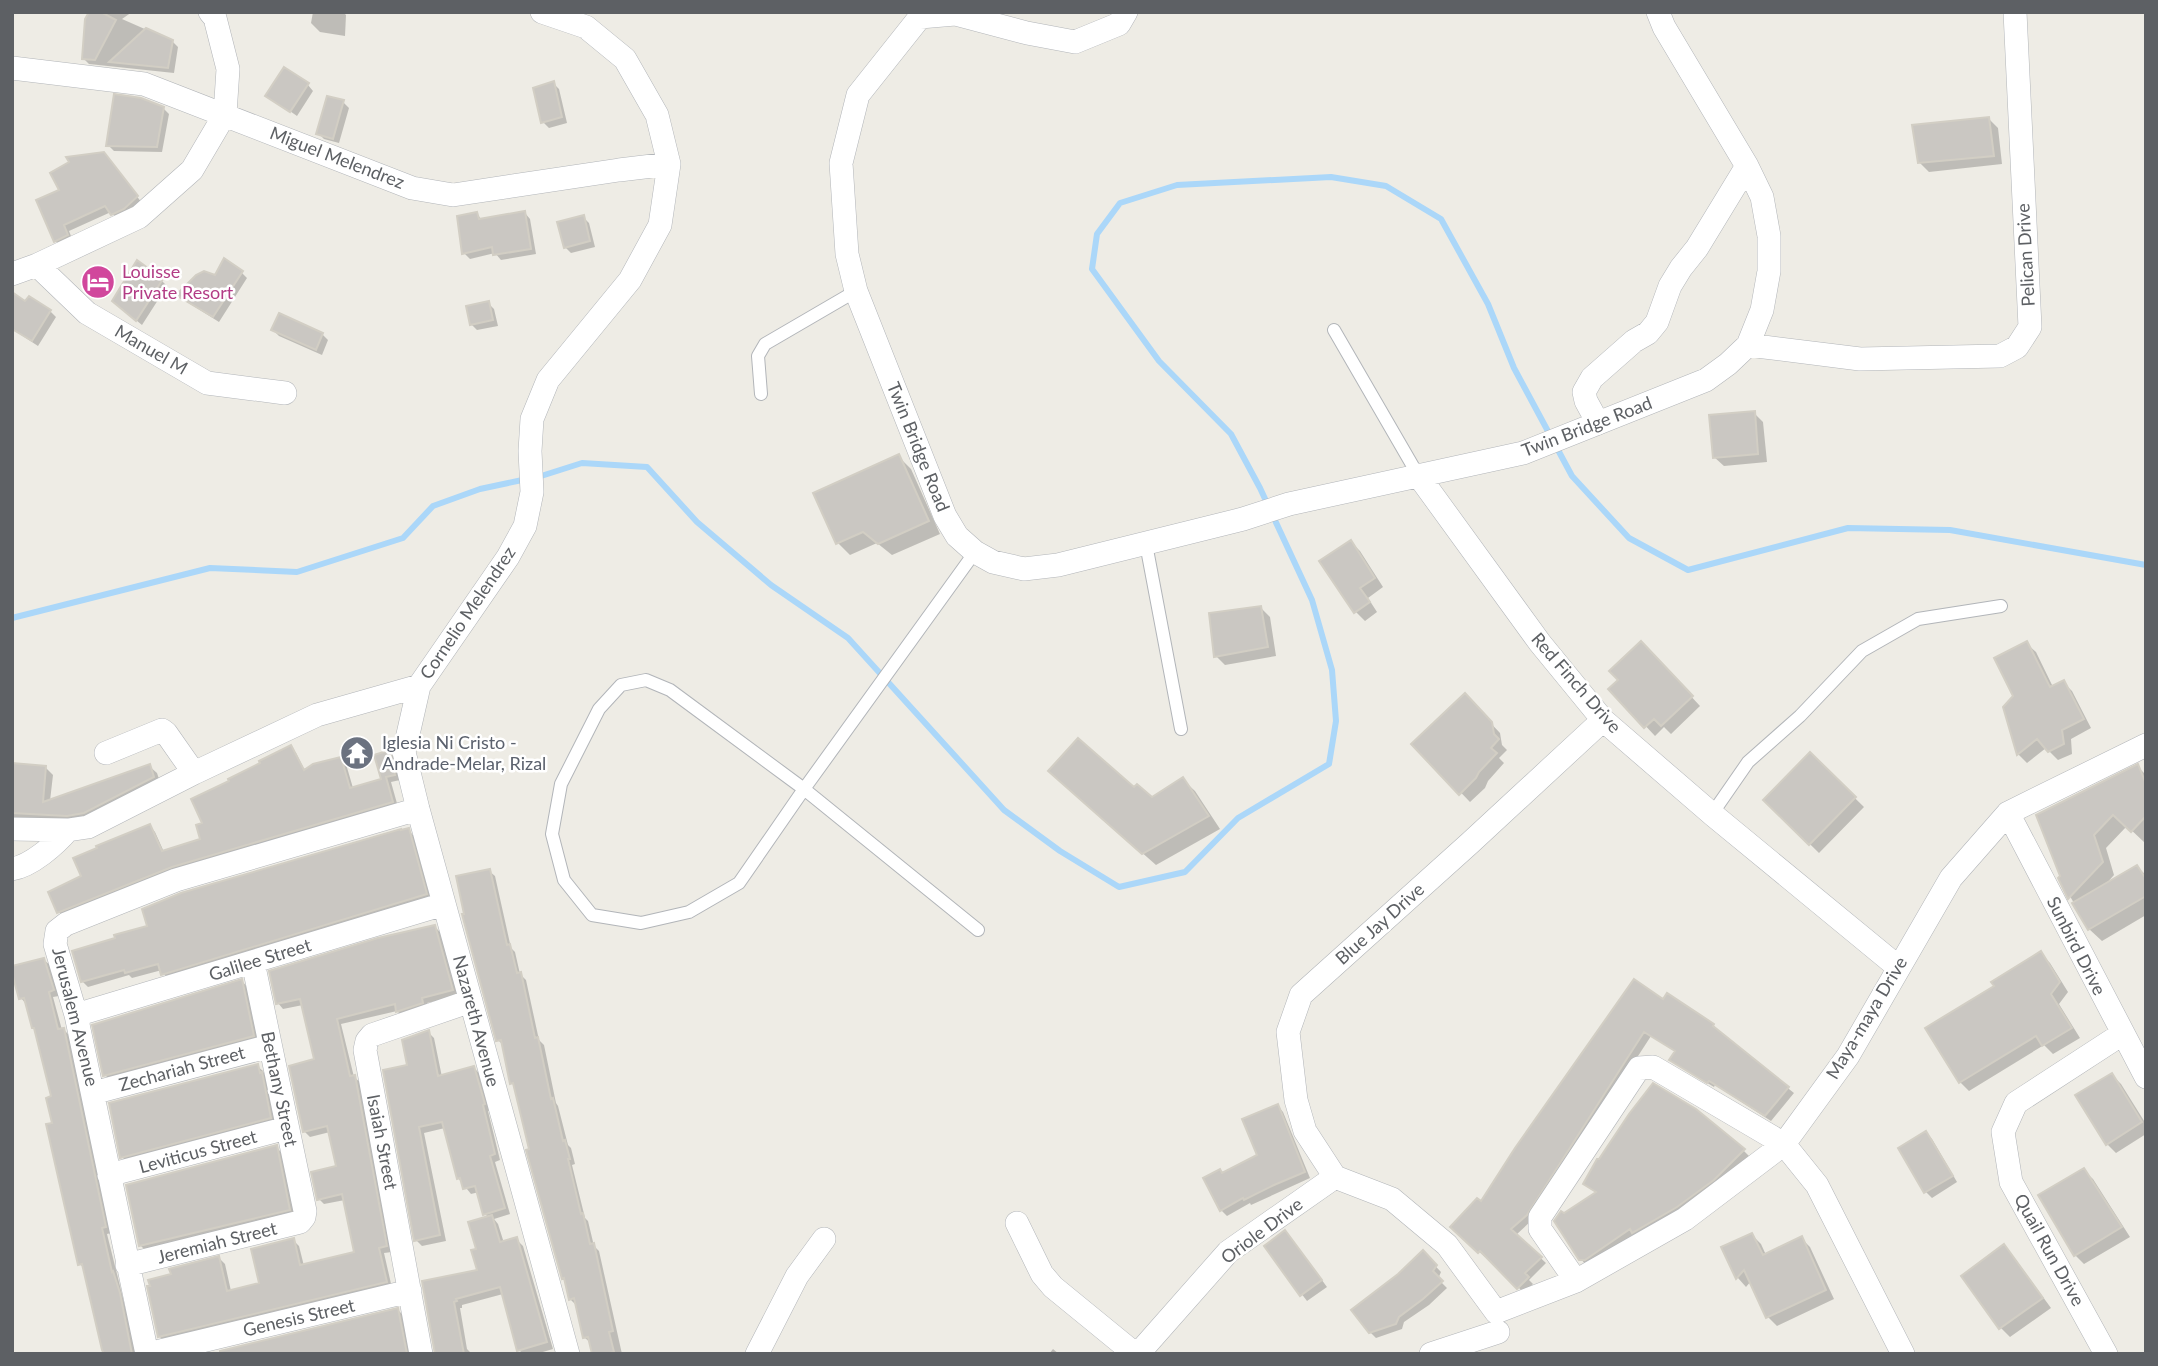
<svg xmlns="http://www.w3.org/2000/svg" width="2158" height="1366" font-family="Lato,sans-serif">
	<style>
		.shadow { fill: #0003 }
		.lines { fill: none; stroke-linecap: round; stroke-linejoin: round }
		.stream { stroke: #abd7f9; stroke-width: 6 }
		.building { fill: #cac7c2; stroke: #d2cec4; stroke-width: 2 }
		.service-casing { stroke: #b2b5b9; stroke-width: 14 }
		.minor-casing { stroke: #b2b5b9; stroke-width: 24 }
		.service { stroke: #fff; stroke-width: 12 }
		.minor { stroke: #fff; stroke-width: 23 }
		.labels { text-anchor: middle; stroke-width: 5; stroke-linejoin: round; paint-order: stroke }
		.street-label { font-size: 18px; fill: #5d6064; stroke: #fff }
		.hotel-label { font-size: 18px; fill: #b23c85; stroke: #fff; text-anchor: start }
		.worship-label { font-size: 18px; fill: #5b616d; stroke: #fff; text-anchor: start }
	</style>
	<rect width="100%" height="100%" fill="#eeece5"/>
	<!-- shadow -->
	<path class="shadow" d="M92,12H132L122,19L172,41L178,47L174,73L89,64L83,58Z
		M313,12H343L346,15L345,36L320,32L311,23Z
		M553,83L559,89L567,123L549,128L543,122Z
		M308,85L313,91L297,116L267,95Z
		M343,102L349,108L339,143L324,139L318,133Z
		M163,108L169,114L162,152L114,151L108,145Z
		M1989,119L1998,128L2002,164L1929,172L1920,163Z
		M109,160L142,203L118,220L111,212L69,231L73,241L61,246L55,241L61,190Z
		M525,213L530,219L536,254L501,260L495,253L470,259L464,253L477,214L482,220Z
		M583,217L589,223L595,247L571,253L565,247Z
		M241,272L247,278L219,322L184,300L179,295L216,277Z
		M161,280L167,286L142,325L120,307Z
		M12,294L26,304L50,311L56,317L38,346L12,329Z
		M488,303L494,309L498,326L477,330L471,324Z
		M273,330L322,334L328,340L322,355L279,336Z
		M1754,413L1763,422L1767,462L1724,466L1714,457Z
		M898,456L911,469L940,534L892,555L877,543L850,555L838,543Z
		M1351,542L1360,551L1383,587L1368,598L1377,612L1365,621L1356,612Z
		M1261,608L1270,617L1276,656L1225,665L1216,656Z
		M2026,643L2036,652L2053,687L2063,682L2072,691L2091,728L2071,739L2072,754L2058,760L2046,748L2027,763L2018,754L2005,708L2015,696Z
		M1650,652L1700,706L1671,734L1664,727L1655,736L1611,689Z
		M1465,696L1500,733L1502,745L1507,750L1499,758L1504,763L1488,781L1485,788L1470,802L1414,744Z
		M291,747L296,753L305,771L341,759L346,764L353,788L383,780L389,752L395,758L400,780L391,782L398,807L64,918L59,912L83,877L150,826L155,832L164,852L203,840L205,824L231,782Z
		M1810,754L1864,807L1819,853L1765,800Z
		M12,764L45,767L53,775L50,801L149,766L157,773L161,785L92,820L12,819Z
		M2138,767L2146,775V842L2145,843L2127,826L2106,848L2114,875L2106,884L2137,867L2146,875V915L2102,941L2089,929L2060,879Z
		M1182,779L1195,791L1220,829L1156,865L1063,783L1134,790L1151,799Z
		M408,830L414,836L432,900L168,980L162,970L132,978L129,975L88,987L82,981L149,927Z
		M489,871L495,876L511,948L515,952L520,974L526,980L539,1040L544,1045L556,1103L558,1106L568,1145L571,1148L575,1164L572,1165L585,1218L588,1221L594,1246L599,1251L622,1354H594L592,1344L585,1338L577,1306L570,1299L566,1280L563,1278L516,1087L512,1083L504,1046L498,1040Z
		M435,927L441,933L458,996L427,1003L428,1008L403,1017L397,1011L341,1024L354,1077L361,1083L392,1252L384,1253L392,1288L165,1342L159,1336L219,1258L225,1264L231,1291L261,1284L293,1240L299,1246L304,1266L356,1254L345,1200L324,1204L319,1199L338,1168L330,1132L310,1137L304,1131L316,1061L303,1005L283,1009L278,1003Z
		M2041,954L2050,963L2068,992L2059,1004L2080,1038L2053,1054L2044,1045L1969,1091L1960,1082L1996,987Z
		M44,960L50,965L59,996L53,997L62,1030H64L70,1036L111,1233L107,1234L137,1354H106L85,1269L80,1264L54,1124L53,1098L36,1030L26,1004L21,998Z
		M242,981L248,988L260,1042L111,1081L105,1075Z
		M1664,1002L1713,1025L1719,1031L1718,1033L1794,1093L1771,1121L1715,1085L1714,1087L1677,1065L1671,1060L1676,1052L1651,1036L1532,1220L1516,1235L1546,1263L1529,1280L1533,1284L1524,1293L1486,1255L1485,1257L1452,1227L1481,1204Z
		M428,1032L434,1038L442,1077L474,1068L480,1074L490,1110L488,1111L500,1160L495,1162L510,1214L494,1219L498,1224L504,1243L516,1239L523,1246L553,1349L536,1354H523L519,1350L503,1294L462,1305V1308H460L467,1349L472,1354H436L424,1283L479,1272L478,1250L489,1218L485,1214L479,1192L471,1194L458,1178L445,1128L424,1133L446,1241L422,1246L416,1240L409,1066Z
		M257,1066L263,1071L267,1080L276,1123L128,1163L122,1157Z
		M2112,1075L2121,1084L2146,1124V1134L2116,1153L2107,1144Z
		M1278,1106L1283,1112L1310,1178L1251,1205L1250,1203L1227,1216L1221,1210L1223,1175L1259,1156Z
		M1926,1133L1932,1139L1957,1182L1932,1198L1926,1192L1900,1149Z
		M276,1147L282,1153L295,1215L146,1251L140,1245Z
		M1743,1150L1749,1156L1719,1185L1586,1265L1580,1258L1565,1215L1597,1193L1585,1184Z
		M2083,1170L2093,1179L2130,1237L2084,1264L2075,1255Z
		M1752,1235L1761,1244L1766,1255L1801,1238L1810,1247L1834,1299L1777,1326L1768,1317L1751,1281L1746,1287L1738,1278L1724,1248Z
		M1291,1238L1327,1287L1307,1301L1266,1247Z
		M2004,1247L2013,1256L2051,1308L2010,1337L2001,1328L1964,1276Z
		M1423,1253L1441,1272L1438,1279L1447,1288L1429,1305L1404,1322L1402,1329L1376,1338L1370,1332L1400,1275Z
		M398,1310L404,1316L411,1354H216Z
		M1053,1349L1059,1354H1049Z"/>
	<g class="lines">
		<!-- stream -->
		<path class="stream" d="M538,477L582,463L647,467L697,522L771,585L848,638L1004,810L1060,851L1119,887L1185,872L1238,818L1329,764L1336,721L1332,670L1312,600L1260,488L1231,434L1159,361L1092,269L1097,234L1120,203L1177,185L1331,177L1386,186L1441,219L1488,304L1514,368L1572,476L1629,538L1688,570L1848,528L1950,530L2146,565
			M12,618L210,568L297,572L403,538L433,506L480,489L527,479"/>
	</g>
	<!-- building -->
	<path class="building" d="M89,12H101L116,20L95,60L82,59L85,19Z
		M146,28L173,40L168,68L109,62Z
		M284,67L309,83L290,112L265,96Z
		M554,81L562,117L541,123L533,88Z
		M114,94L141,98L164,107L157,147L106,146Z
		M327,96L344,100L333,139L316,134Z
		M1989,117L1994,156L1918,163L1912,125Z
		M104,152L138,196L124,209L111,215L105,206L64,225L68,235L54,242L36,200L59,190L50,173L69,162L66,157Z
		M525,211L531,249L493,255L492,247L462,254L457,216L477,212L479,219Z
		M584,215L590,241L564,248L557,222Z
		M224,258L243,271L213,317L176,295L196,275L204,271L215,275Z
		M137,260L163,279L136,321L112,301Z
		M12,292L25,301L29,296L51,310L32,341L12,329Z
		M489,301L493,320L470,325L466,306Z
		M279,313L323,333L316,350L271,330Z
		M1755,411L1758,454L1713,458L1709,415Z
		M899,454L929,521L878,544L863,532L836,544L813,493Z
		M1351,540L1375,578L1360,588L1370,602L1354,613L1319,561Z
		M1261,606L1268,647L1214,657L1209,613Z
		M1641,641L1693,696L1661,726L1654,719L1644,728L1608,689L1618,680L1609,671Z
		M2027,641L2050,687L2064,680L2084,719L2062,730L2064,744L2048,752L2037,739L2017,755L2003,707L2013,696L1994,658Z
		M1465,693L1492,722L1494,734L1499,739L1491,748L1497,753L1479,772L1476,778L1459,795L1411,744Z
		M1078,738L1134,787L1137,784L1152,797L1183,777L1209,816L1142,854L1048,771Z
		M291,745L304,770L313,764L341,757L350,788L381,779L374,755L390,750L395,775L386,777L393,802L172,867L57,913L48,892L81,876L73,858L97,848L96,846L150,824L162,851L200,839L196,825L202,823L191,799L229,781L228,779L260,763L259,761Z
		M1810,752L1856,797L1809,845L1763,800Z
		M12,763L46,766L43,802L150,764L154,777L84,813L67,816L12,813Z
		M2138,764L2146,784V816L2131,832L2113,815L2094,835L2103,862L2068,899L2058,878L2060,876L2036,815Z
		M409,828L427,894L161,975L158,964L125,973L124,970L81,982L72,951L115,938L114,935L147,926L142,909L181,893L401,829V830Z
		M2137,865L2146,879V896L2088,930L2072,903Z
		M490,869L507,945L510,944L517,973L521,972L535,1038L538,1037L551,1099L553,1098L563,1141L565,1140L570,1159H568L581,1214L583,1213L590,1244L594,1243L613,1331L609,1332L614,1352L605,1354H592L588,1337L583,1338L574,1298L569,1300L564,1278L562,1279L526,1150L529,1149L513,1083L510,1084L501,1040L496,1041L463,918L462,914H464L456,876Z
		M435,925L453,990L422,998L423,1003L396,1012L395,1004L337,1019L350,1076L355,1075L387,1246L379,1248L387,1282L158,1337L147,1286H150L148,1280L171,1274L169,1269L219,1256L227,1291L259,1283L251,1249L294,1238L300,1265L354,1252L342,1194L317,1200L311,1172L336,1166L327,1126L303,1132L289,1066L314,1059L300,999L276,1004L269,971L378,938Z
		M2041,951L2060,982L2051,994L2072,1028L2042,1046L2036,1036L1959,1083L1925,1028L1994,986L1991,982Z
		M44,958L54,990L49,992L58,1029L64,1028L106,1227L102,1228L112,1272L113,1271L120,1293L132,1354H104L102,1350L82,1264L78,1265L46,1124L52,1123L46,1098L51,1096L34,1028H32L24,998L19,999L12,973V966Z
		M242,979L254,1036L103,1076L92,1025Z
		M1634,979L1663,999L1667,993L1714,1024L1713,1026L1789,1087L1765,1116L1709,1081L1707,1083L1669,1060L1675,1051L1644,1032L1527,1215L1511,1229L1542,1257L1525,1273L1529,1277L1517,1289L1480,1251L1478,1253L1450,1227L1477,1198L1481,1201L1515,1148Z
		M429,1030L438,1076L474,1066L485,1104L483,1105L495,1154L490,1156L505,1208L483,1215L475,1186L463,1189L460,1178L457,1179L442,1122L419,1127L440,1235L414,1241L383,1070L407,1065L402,1040Z
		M258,1064L260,1073L262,1072L271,1118L120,1158L109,1103Z
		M2112,1073L2142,1122L2106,1145L2075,1095Z
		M1653,1083L1696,1109L1745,1149L1714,1180L1677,1207L1632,1233L1630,1229L1585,1260H1579L1554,1221L1561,1211L1564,1213L1596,1192L1583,1184L1597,1159H1599L1629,1114Z
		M1278,1104L1305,1172L1274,1185L1244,1200L1243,1198L1220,1211L1203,1178L1220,1169L1222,1173L1257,1155L1242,1119Z
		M1926,1131L1953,1176L1924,1193L1898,1148Z
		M277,1145L290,1210L139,1246L126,1185Z
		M2084,1168L2122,1227L2074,1256L2038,1195Z
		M492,1215L500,1242L517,1237L547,1342L517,1351L500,1287L456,1299L457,1301L454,1302L464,1354H435L422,1281L477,1270L471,1250L476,1249L468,1222Z
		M1285,1230L1322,1280L1300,1296L1264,1246Z
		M1752,1233L1763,1255L1802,1236L1826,1290L1766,1318L1744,1270L1736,1279L1721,1247Z
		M2004,1244L2043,1298L1999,1329L1961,1276Z
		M1423,1250L1437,1265L1433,1271L1443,1281L1423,1299L1399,1317L1396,1324L1369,1333L1351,1310L1398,1274Z
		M398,1308L407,1354H220V1351Z"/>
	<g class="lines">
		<!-- service casing -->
		<g class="service-casing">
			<path id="service" d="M1334,330L1418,475
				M761,394L758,356L765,344L856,291
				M1146,544L1181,729
				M975,552L804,789L670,690L646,680L621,685L599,709L561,784L552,834L564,880L592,915L641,923L689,912L739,883L804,789L978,930
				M1712,814L1748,762L1800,716L1862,651L1918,619L2001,606"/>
		</g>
		<!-- minor casing -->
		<g class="minor-casing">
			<path id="minor" d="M542,12L586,27L625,59L657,115L669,164L660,225L630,280L548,380L532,419L530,451L532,492L525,526L508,557L419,686L404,752L418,809L568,1354
				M1126,12L1119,24L1075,42L1027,33L955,14L920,17L858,95L841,163L847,254L856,291L945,516L957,536L975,552L993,562L1024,569L1058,565L1243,519L1289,504L1523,453L1706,380L1728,364L1748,345L1762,310L1769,271V236L1762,197L1747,166L1664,27L1658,12
				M12,68L144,84L412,188L453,195L619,170L669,164
				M37,265L87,313L207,383L285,393
				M12,274L37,265L139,217L192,170L225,114L228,69L215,18L210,12
				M1748,345L1860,359L2000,356L2017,347L2030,327L2015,12
				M1598,423L1586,401L1584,392L1592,378L1634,341L1648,333L1657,322L1670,286L1681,268L1697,248L1747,166
				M1418,475L1540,643L1603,720L1712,814L1898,967
				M106,753L162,730L166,733L194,773
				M2008,813L2146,1077
				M12,829L68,830L88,827L194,773L317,715L419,686
				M12,869C31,866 55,845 68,830
				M76,1015L444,904
				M93,1093L270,1046
				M109,1175L287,1128
				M1335,1177L1305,1131L1296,1100L1288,1032L1301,995L1470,843L1603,720
				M1335,1177L1392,1199L1447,1245L1496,1312
				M1017,1223L1042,1274L1053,1287L1135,1354
				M127,1265L300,1222L304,1217L305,1211L253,962
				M1576,1281L1540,1229V1217L1639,1068L1653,1067L1784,1144L1817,1185L1903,1354
				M1496,1312L1576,1281L1685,1219L1784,1144L1848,1056L1951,878L2008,813L2146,745
				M147,1354L76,1015L55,944L57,931L66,924L176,880L418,809
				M148,1354L410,1291
				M421,1354L365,1050L367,1041L372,1035L471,1001
				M757,1354L797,1276L824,1239
				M1138,1354L1228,1252L1335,1177
				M1431,1354L1498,1332
				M2106,1354L2011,1182L2003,1132L2016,1103L2122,1034"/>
		</g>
		<!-- service -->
		<use href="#service" class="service"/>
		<!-- minor -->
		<use href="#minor" class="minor"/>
	</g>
	<!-- icons -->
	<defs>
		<g id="hotel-disc" transform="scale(1.75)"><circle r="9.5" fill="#d1479c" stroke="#fff"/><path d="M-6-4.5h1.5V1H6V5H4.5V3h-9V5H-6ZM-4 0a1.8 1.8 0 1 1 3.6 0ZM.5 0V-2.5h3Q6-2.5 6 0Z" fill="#fff"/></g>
		<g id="temple-disc" transform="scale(1.75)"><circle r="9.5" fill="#6b7280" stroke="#fff"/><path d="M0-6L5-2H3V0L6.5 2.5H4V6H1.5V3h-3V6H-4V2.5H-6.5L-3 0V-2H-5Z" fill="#fff"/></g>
	</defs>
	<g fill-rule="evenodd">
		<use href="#hotel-disc" x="98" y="282"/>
		<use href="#temple-disc" x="357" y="753"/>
	</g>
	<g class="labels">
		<!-- street labels -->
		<g class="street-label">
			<text transform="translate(337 158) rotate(21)" y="6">Miguel Melendrez</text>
			<text transform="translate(2026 255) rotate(-93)" y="6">Pelican Drive</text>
			<text transform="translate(151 350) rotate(30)" y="6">Manuel M</text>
			<text transform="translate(1587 427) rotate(-21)" y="6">Twin Bridge Road</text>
			<text transform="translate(918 447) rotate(68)" y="6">Twin Bridge Road</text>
			<text transform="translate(468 613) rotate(-56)" y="6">Cornelio Melendrez</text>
			<text transform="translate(1576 683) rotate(49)" y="6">Red Finch Drive</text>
			<text transform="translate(1380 924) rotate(-42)" y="6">Blue Jay Drive</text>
			<text transform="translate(2076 946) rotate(63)" y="6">Sunbird Drive</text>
			<text transform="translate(260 960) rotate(-17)" y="6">Galilee Street</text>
			<text transform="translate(75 1017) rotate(76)" y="6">Jerusalem Avenue</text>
			<text transform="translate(1867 1018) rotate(-59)" y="6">Maya-maya Drive</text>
			<text transform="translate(476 1021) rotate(75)" y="6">Nazareth Avenue</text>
			<text transform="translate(182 1069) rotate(-15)" y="6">Zechariah Street</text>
			<text transform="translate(279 1089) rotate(78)" y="6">Bethany Street</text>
			<text transform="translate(382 1142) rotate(79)" y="6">Isaiah Street</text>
			<text transform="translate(198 1152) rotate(-15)" y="6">Leviticus Street</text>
			<text transform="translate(1262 1231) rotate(-37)" y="6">Oriole Drive</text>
			<text transform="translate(217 1243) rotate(-14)" y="6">Jeremiah Street</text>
			<text transform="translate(2049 1250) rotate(61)" y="6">Quail Run Drive</text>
			<text transform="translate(299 1318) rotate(-13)" y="6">Genesis Street</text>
		</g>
		<!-- hotel labels -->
		<g class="hotel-label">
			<text x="122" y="278">Louisse<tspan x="122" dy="21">Private Resort</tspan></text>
		</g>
		<!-- worship labels -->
		<g class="worship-label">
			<text x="382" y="749">Iglesia Ni Cristo -<tspan x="382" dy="21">Andrade-Melar, Rizal</tspan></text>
		</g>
	</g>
	<!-- border -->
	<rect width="2158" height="1366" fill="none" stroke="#5d6064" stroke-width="28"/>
</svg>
